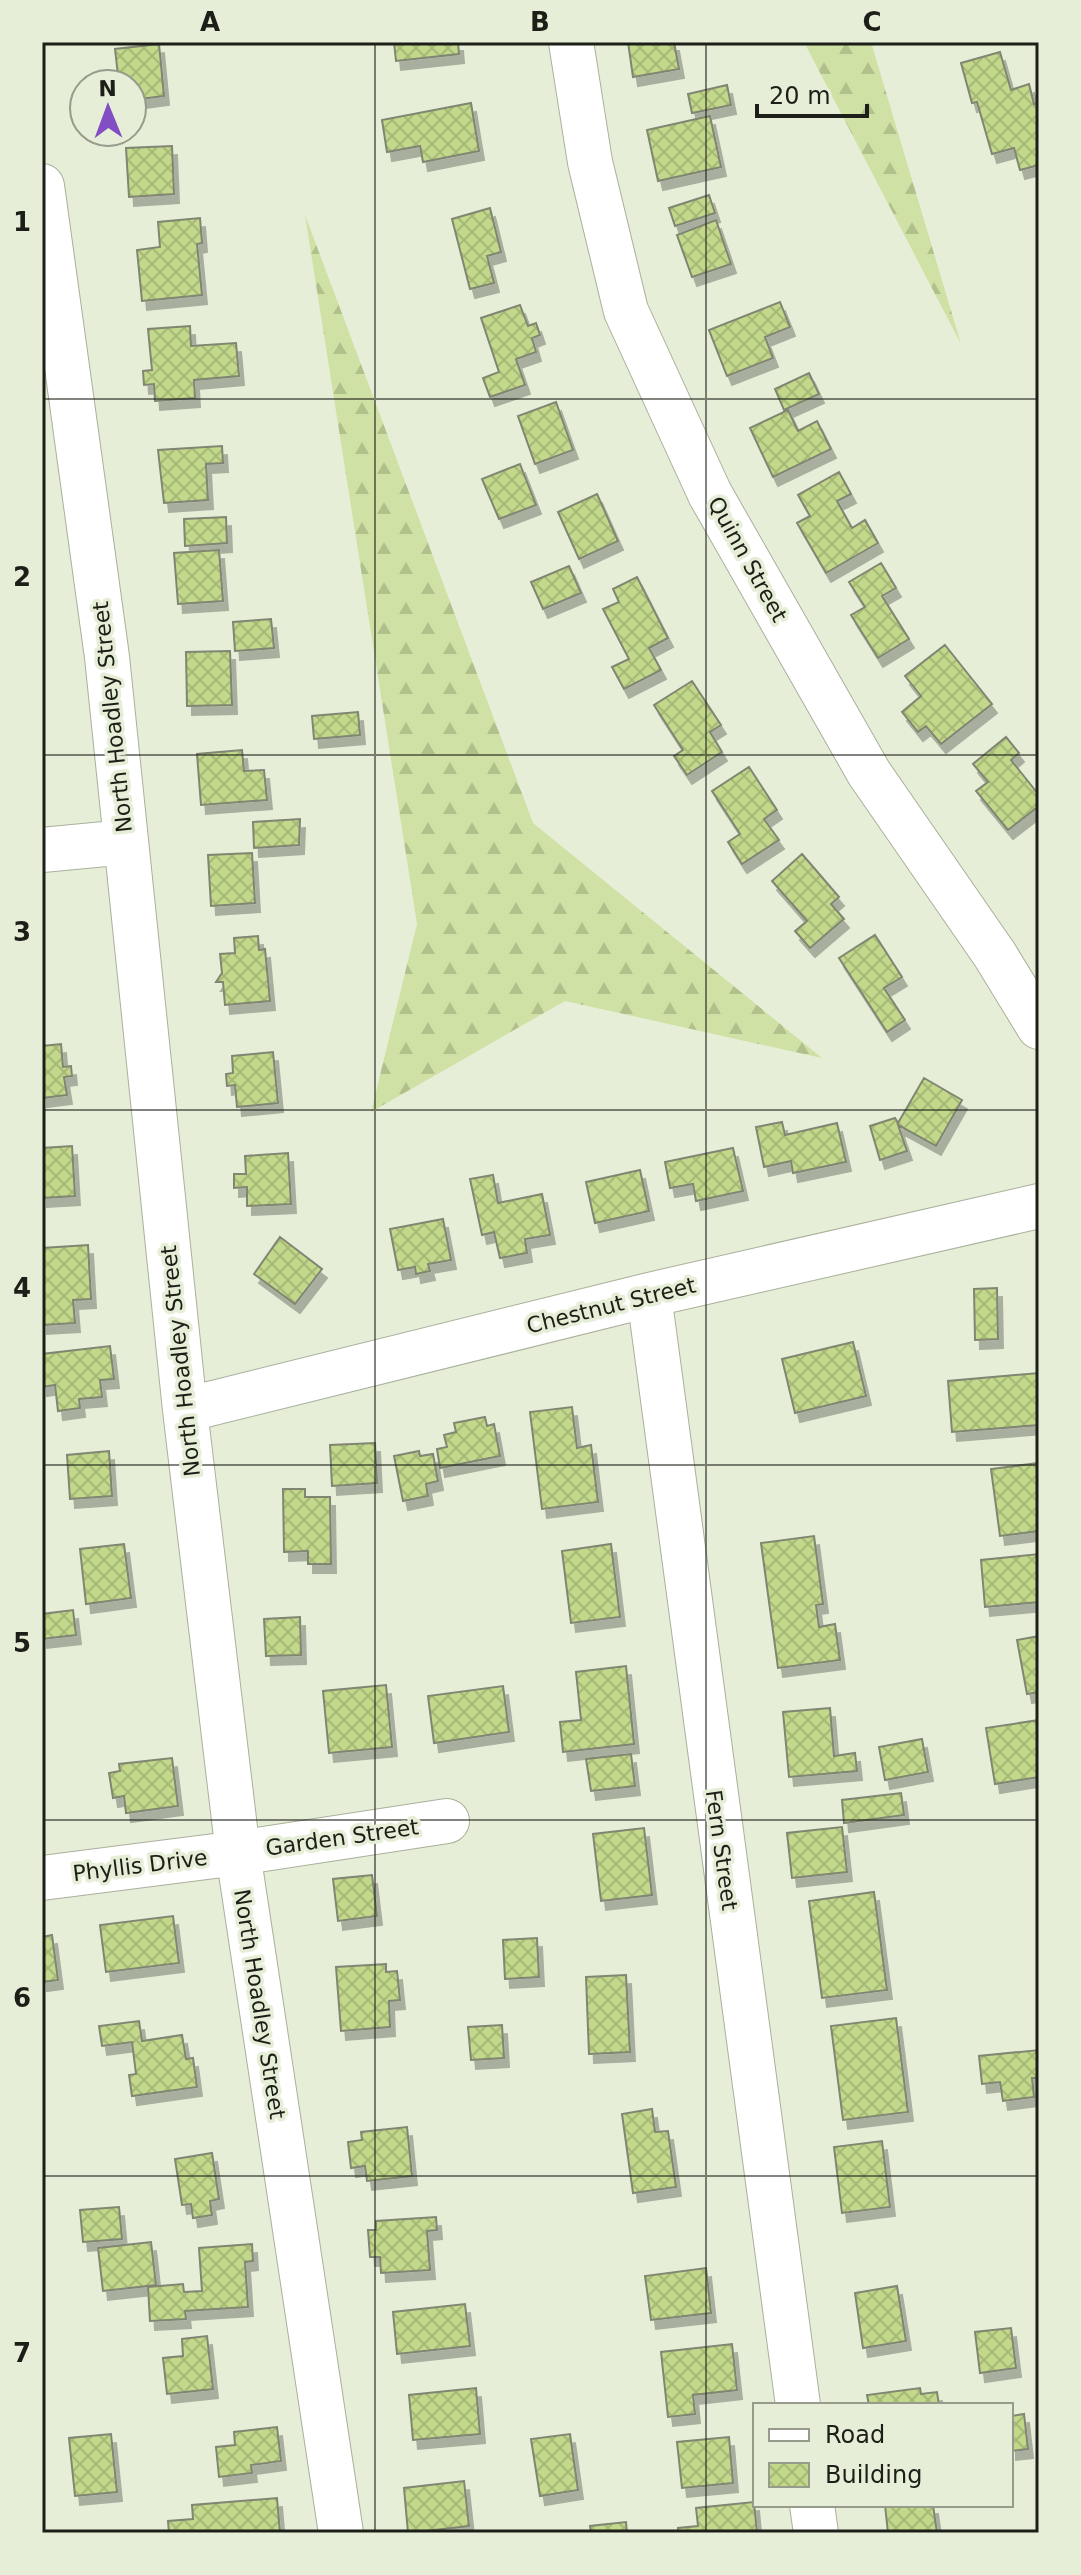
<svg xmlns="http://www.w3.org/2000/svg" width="1081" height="2575" font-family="'DejaVu Sans',sans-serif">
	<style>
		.forest { fill: url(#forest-firs) }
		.building { fill: url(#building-cross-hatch); stroke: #808672; stroke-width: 2; filter: url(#shadow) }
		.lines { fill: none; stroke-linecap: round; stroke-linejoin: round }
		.minor-casing { stroke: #a9b09b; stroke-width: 46 }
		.minor { stroke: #fff; stroke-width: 44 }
		.grid { fill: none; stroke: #1c1f17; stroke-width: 2; stroke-opacity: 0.55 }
		.labels { text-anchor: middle; stroke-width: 7; stroke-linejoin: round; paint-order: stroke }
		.street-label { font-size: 22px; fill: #1c1f17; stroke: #e7eed8 }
		.neatline { fill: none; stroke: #1c1f17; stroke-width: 3 }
		.grid-label { font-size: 26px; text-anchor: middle; font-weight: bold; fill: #1c1f17 }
	</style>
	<defs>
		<pattern id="forest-firs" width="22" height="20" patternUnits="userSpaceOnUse" patternTransform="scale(2)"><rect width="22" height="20" fill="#cfe1a4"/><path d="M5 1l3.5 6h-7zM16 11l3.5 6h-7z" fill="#b1c18c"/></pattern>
		<pattern id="building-cross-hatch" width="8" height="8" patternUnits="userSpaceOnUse" patternTransform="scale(2)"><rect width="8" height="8" fill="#c2d88a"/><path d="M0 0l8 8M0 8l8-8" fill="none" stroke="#a6b976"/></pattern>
		<filter id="shadow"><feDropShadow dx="5" dy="9" stdDeviation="0" flood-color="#0004"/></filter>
	</defs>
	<rect width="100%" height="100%" fill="#e7eed8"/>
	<!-- forest -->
	<path class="forest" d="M804,42H871L961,344Z
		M305,215L533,823L822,1058L565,1001L371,1112L417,924Z"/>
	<!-- building -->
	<path class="building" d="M394,42H458L459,54L396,61Z
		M628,42H674L679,69L633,77Z
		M159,44L164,96L132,100V84H119L115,49Z
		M1000,52L1011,90L1029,84L1034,104L1039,103V165L1020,170L1014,148L992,154L977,102L972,103L961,63Z
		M727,85L731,105L692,113L688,94Z
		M471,103L479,151L423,162L420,146L387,152L382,120Z
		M710,116L721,167L658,181L647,130Z
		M172,146L174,194L129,197L126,148Z
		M709,195L715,213L675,226L669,208Z
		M490,208L501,252L487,256L494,283L470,289L452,219Z
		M200,218L202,243L197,244L202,295L142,301L137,250L160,247L158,222Z
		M716,220L731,264L692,277L677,235Z
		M780,302L790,327L765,337L773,358L727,376L709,330Z
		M520,305L528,326L536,323L540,335L532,338L536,352L516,359L525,385L490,397L483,378L499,372L481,318Z
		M190,326L191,346L236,343L239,376L194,380L195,398L155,401L154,384L144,385L143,371L152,370L148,329Z
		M809,373L819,394L784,410L775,389Z
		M556,402L573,450L535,464L518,416Z
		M788,410L798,431L817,421L831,449L773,477L750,428Z
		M222,446L223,463L206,464L208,500L164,503L158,450Z
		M520,464L536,505L499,519L482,479Z
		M839,472L851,494L837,501L852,528L865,520L878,543L826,573L797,523L810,516L798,495Z
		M597,494L618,541L579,559L558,512Z
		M226,517L227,543L185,546L184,519Z
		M219,550L223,601L178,604L174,553Z
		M881,563L896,588L882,596L909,639L878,658L851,615L865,607L849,582Z
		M569,566L581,593L543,609L531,582Z
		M637,577L668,638L649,648L661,670L624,689L612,667L629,659L603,609L619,602L613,589Z
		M271,619L274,648L235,651L233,622Z
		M945,645L992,704L941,744L926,726L918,732L902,712L921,696L905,676Z
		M230,651L232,705L187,706L186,652Z
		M692,681L721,725L710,732L722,752L687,775L674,756L683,750L654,705Z
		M358,712L360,735L314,739L312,716Z
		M1006,737L1019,753L1011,760L1039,795V806L1008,830L976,791L988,782L973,764Z
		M242,750L244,771L264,770L267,800L201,805L197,754Z
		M749,767L777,810L764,819L779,840L742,864L728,842L740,834L712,791Z
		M300,819L299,845L254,848L253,822Z
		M252,853L255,903L211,906L208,855Z
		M802,854L839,897L831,904L844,919L810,948L795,931L807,921L772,881Z
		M875,935L902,977L884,988L905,1020L887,1032L839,958Z
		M258,936L259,950L265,949L270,1001L225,1005L223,982H216L222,973L220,954L235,953L234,938Z
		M61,1044L63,1067L71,1066L72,1076L64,1077L67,1095L42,1098V1046Z
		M273,1052L278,1103L237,1107L235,1085L227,1086L226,1074L233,1073L232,1056Z
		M924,1078L962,1100L936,1146L898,1125L907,1151L880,1160L870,1126L895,1118L898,1123Z
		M782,1122L785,1135L837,1123L846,1162L793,1173L791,1161L764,1167L756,1127Z
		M72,1146L75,1196L42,1198V1148Z
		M733,1148L743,1191L696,1201L693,1184L670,1188L665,1162Z
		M288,1153L291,1204L247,1206V1187L234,1188V1174H246L245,1156Z
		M640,1170L649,1211L595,1223L586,1182Z
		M493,1175L498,1203L542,1194L550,1235L525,1239L527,1253L500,1258L494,1232L482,1235L470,1179Z
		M443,1219L451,1260L428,1264L430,1271L416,1274L415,1267L398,1270L390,1229Z
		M280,1237L322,1269L295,1304L254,1274Z
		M88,1245L91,1299L73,1300L75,1323L42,1325V1248Z
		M997,1288L998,1339L975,1340L974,1289Z
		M853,1342L866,1396L795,1413L782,1359Z
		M110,1346L114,1379L100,1380L102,1397L79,1399L80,1408L58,1411L55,1385L42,1387V1354Z
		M1039,1373V1425L952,1432L948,1381Z
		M572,1407L577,1448L591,1445L598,1502L542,1509L530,1412Z
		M485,1417L487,1426L494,1424L500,1456L440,1468L437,1449L447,1447L444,1435L456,1432L454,1423Z
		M375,1443L377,1483L332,1486L330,1445Z
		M109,1451L112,1496L70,1499L67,1455Z
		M419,1451L420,1456L433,1454L438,1481L426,1484L428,1496L403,1501L394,1456Z
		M1039,1463V1531L1000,1536L991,1469Z
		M283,1489H305V1497H330L331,1564H308V1551L284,1552Z
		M814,1536L823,1604L816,1605L819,1627L835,1624L840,1660L778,1668L761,1543Z
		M124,1544L131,1598L86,1604L80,1549Z
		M611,1544L620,1617L571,1623L562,1551Z
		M1039,1554V1602L985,1607L981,1560Z
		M73,1610L76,1635L42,1639V1614Z
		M300,1617L301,1655L266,1656L264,1619Z
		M1039,1636V1692L1027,1694L1017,1640Z
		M626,1666L634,1744L563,1752L560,1722L581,1720L576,1672Z
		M386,1685L392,1747L329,1753L323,1691Z
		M503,1686L509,1732L434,1743L428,1696Z
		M830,1708L834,1756L855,1753L857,1771L789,1777L783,1712Z
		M1039,1720V1777L995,1784L986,1728Z
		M922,1739L928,1772L885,1780L879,1747Z
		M631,1754L635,1786L591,1791L586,1759Z
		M172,1758L178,1806L126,1813L124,1796L113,1798L109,1773L120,1771L119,1764Z
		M901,1793L904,1815L844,1823L842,1800Z
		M842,1827L847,1872L792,1878L787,1833Z
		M644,1828L652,1895L601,1901L593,1834Z
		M372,1875L377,1916L338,1921L333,1879Z
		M874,1892L887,1990L822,1998L809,1901Z
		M173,1916L179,1963L106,1972L100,1925Z
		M52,1935L58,1980L42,1982V1937Z
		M537,1938L539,1977L505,1979L503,1940Z
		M386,1964V1972L397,1971L400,2000L389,2001L390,2027L341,2031L336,1967Z
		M626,1975L630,2052L589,2054L586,1977Z
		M896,2018L908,2112L843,2120L831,2026Z
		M139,2021L142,2041L182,2035L186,2059L193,2058L197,2087L132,2096L129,2075L136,2074L132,2042L102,2046L99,2026Z
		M502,2025L504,2058L471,2060L468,2027Z
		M1039,2050V2078H1032L1034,2097L1003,2101L1000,2082L982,2084L979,2056Z
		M652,2109L655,2132L668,2131L676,2187L633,2193L622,2114Z
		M407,2127L412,2176L367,2181L365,2166L351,2168L348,2142L362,2140L361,2132Z
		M882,2141L890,2207L842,2213L834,2147Z
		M212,2153L219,2199L210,2201L212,2215L193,2218L191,2204L182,2205L175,2159Z
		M119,2207L122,2239L83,2242L80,2210Z
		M436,2217L437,2230L427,2231L430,2270L381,2273L380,2257H370L368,2230H376V2221Z
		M151,2242L156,2285L103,2291L98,2248Z
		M252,2244L253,2261L245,2262L248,2307L185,2311L186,2319L150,2321L148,2287L183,2284L184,2292L202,2291L199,2248Z
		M706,2268L711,2313L651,2320L645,2276Z
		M897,2286L906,2341L863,2348L855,2293Z
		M465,2304L470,2346L397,2354L393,2312Z
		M1011,2328L1016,2368L980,2373L975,2332Z
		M207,2336L213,2389L167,2394L163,2358L183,2356L182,2339Z
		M732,2344L737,2390L693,2395L695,2414L668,2417L661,2352Z
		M476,2388L480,2434L413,2440L409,2395Z
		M920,2388L921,2394L937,2392L939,2405H869L867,2395Z
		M1024,2414L1028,2449L1011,2451V2416Z
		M277,2427L281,2461L251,2465L252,2473L219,2477L216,2447L235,2445L234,2432Z
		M111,2434L117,2492L75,2496L69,2438Z
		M570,2434L578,2490L540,2496L531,2439Z
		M729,2437L733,2483L682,2488L677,2442Z
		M464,2481L469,2526L408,2533L404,2488Z
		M277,2498L280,2533H169L168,2521L193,2519L192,2505Z
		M754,2502L757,2533H678V2528L698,2526L696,2508Z
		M885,2505H933L937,2533H888Z
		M626,2522L627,2533H591L590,2526Z"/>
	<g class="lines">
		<!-- minor casing -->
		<g class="minor-casing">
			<path id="minor" d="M571,42L590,162L626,311L710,494L869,773L995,955L1039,1027
				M42,186L107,657L185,1410L238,1853L341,2533
				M42,850L126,842
				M649,1295L798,2405
				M185,1410L649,1295L1039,1206
				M42,1878L238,1853L447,1821
				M812,2505L816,2533"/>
		</g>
		<!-- minor -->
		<use href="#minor" class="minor"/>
	</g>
	<!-- grid -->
	<path class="grid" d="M375,42V2533M706,42V2533M42,399H1039M42,755H1039M42,1110H1039M42,1465H1039M42,1820H1039M42,2176H1039"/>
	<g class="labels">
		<!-- street labels -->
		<g class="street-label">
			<text transform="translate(748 559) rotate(61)" y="8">Quinn Street</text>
			<text transform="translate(112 717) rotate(-96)" y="8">North Hoadley Street</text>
			<text transform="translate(611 1305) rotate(-14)" y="8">Chestnut Street</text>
			<text transform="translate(180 1361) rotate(-96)" y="8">North Hoadley Street</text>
			<text transform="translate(342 1837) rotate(-8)" y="8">Garden Street</text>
			<text transform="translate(722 1850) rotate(82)" y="8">Fern Street</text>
			<text transform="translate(140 1865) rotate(-7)" y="8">Phyllis Drive</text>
			<text transform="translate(260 2004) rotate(81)" y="8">North Hoadley Street</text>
		</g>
	</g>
	<!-- border -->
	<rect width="1081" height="2575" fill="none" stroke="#e7eed8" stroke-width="88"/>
	<!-- legend -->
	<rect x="753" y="2403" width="260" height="104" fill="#e7eed8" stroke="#969b8b" stroke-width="2"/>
	<rect x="769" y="2429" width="40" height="12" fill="#ffffff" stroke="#969b8b" stroke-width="2"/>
	<text x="825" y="2443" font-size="24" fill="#1c1f17">Road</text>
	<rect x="769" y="2463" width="40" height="24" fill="url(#building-cross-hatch)" stroke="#969b8b" stroke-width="2"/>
	<text x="825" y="2483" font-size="24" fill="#1c1f17">Building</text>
	<!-- north arrow -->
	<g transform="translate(108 108) rotate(359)"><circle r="38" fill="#e7eed8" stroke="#969b8b" stroke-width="2"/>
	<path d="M0-6L14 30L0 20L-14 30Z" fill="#834dc4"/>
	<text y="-12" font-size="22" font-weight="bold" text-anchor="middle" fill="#1c1f17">N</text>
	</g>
	<!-- scale -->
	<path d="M757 104v12h110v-12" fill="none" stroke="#1c1f17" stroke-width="4"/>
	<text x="769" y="104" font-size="24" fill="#1c1f17" stroke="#e7eed8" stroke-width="6" paint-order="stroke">20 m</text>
	<rect x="44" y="44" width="993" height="2487" class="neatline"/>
	<g class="grid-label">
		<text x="210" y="31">A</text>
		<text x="540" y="31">B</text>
		<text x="872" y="31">C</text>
		<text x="22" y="231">1</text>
		<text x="22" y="586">2</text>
		<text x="22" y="941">3</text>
		<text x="22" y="1297">4</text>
		<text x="22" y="1652">5</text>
		<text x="22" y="2007">6</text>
		<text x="22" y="2362">7</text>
	</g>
</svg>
